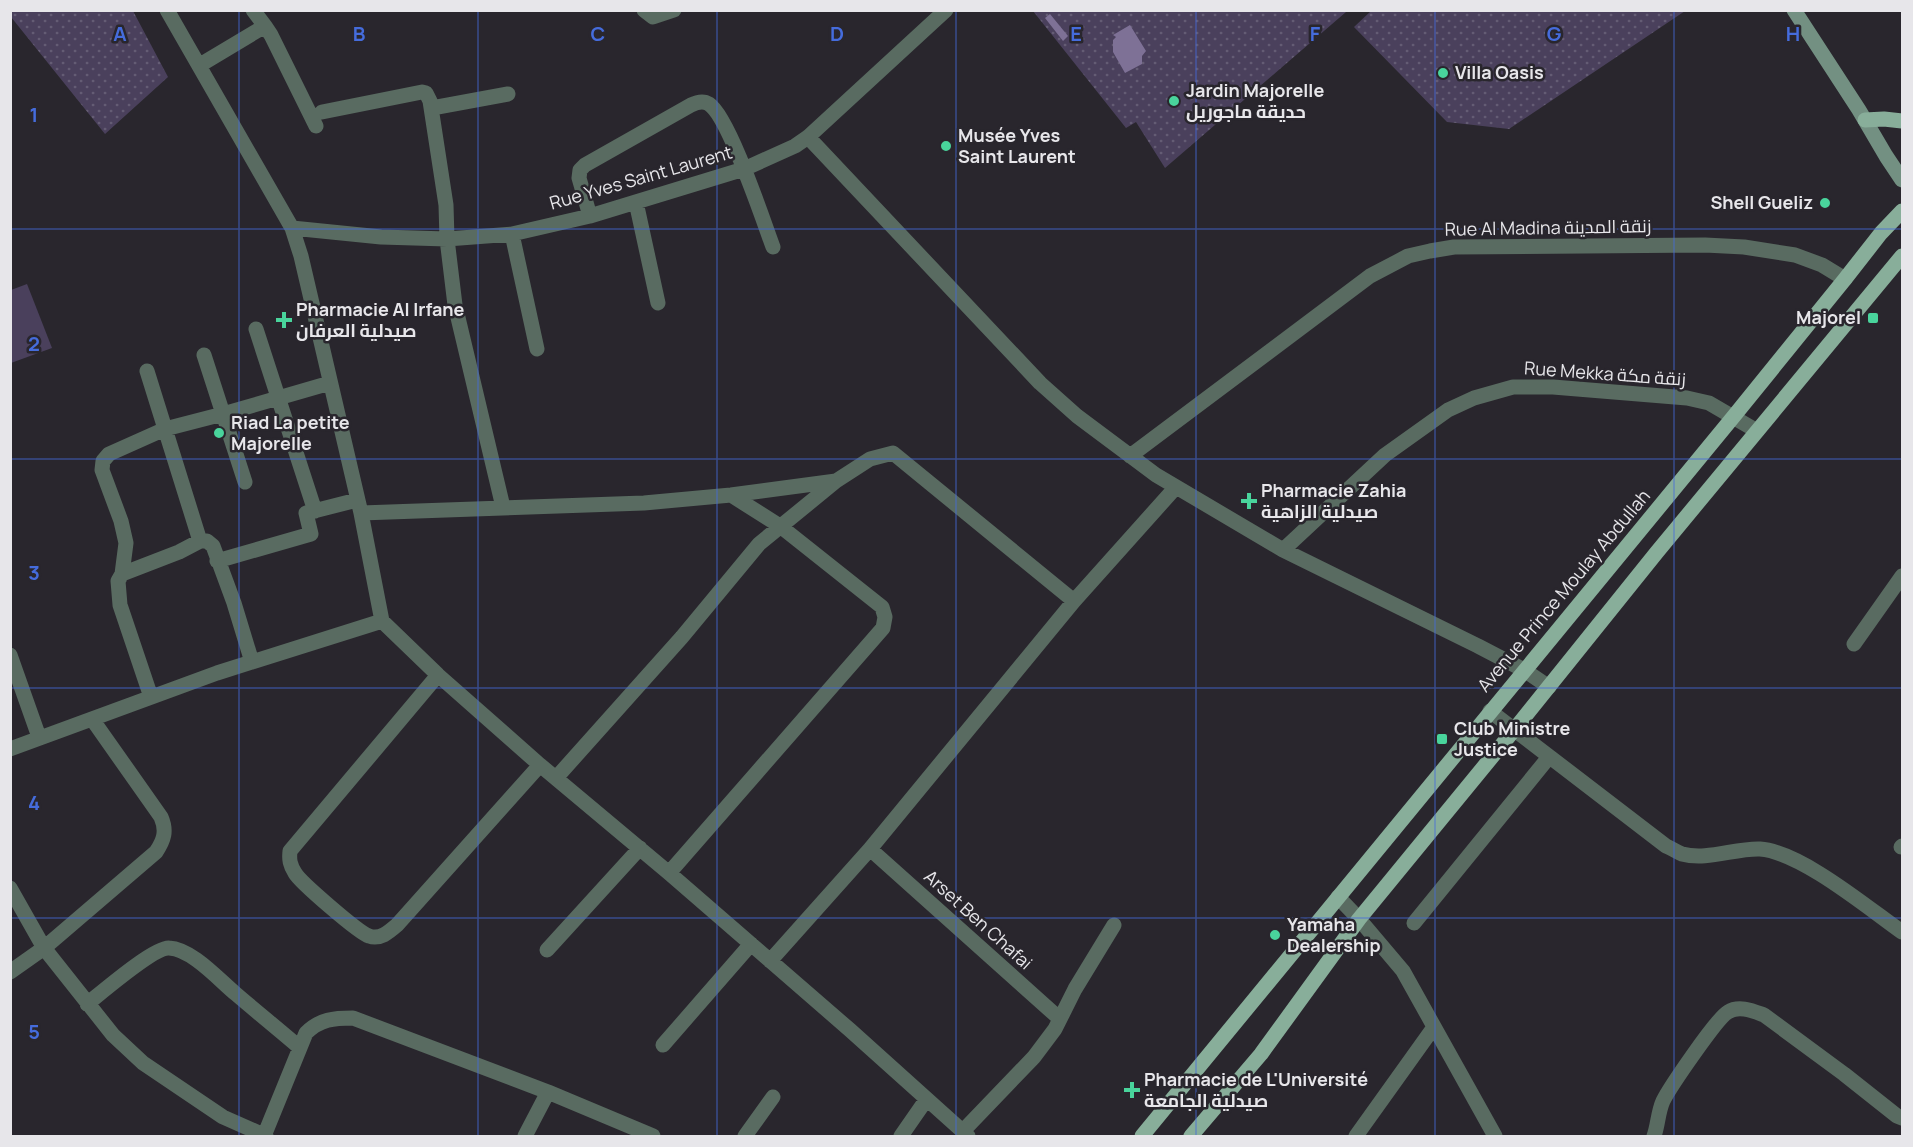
<svg xmlns="http://www.w3.org/2000/svg" width="1913" height="1147" font-family="Manrope,Cairo,sans-serif">
	<style>
		.grass { fill: #4a405c }
		.park { fill: url(#park-dots) }
		.water { fill: #7e7196 }
		.lines { fill: none; stroke-linecap: round; stroke-linejoin: round }
		.street { stroke: #596b61; stroke-width: 15 }
		.secondary { stroke: #739082; stroke-width: 15 }
		.primary { stroke: #88ae9a; stroke-width: 15 }
		.grid { fill: none; stroke: #456cdc; stroke-width: 1.5; stroke-opacity: 0.55 }
		.poi-dot { fill: #49d49c; stroke: #29262d; stroke-width: 2 }
		.labels { text-anchor: middle; stroke-width: 5; stroke-linejoin: round; paint-order: stroke }
		.poi-label { font-size: 18px; font-weight: bold; fill: #e7e6ea; stroke: #29262d; text-anchor: start }
		.street-label { font-size: 18px; fill: #e7e6ea; stroke: #29262d }
		.grid-label { font-size: 20px; text-anchor: middle; font-weight: bold; fill: #456cdc; stroke: #29262d; stroke-width: 5; stroke-linejoin: round; paint-order: stroke }
	</style>
	<defs>
		<pattern id="park-dots" width="8" height="8" patternUnits="userSpaceOnUse" patternTransform="scale(1.5)"><rect width="8" height="8" fill="#4a405c"/><path d="M2 2h.1M6 6h.1" fill="none" stroke="#645c74" stroke-width="1.8" stroke-linecap="round"/></pattern>
	</defs>
	<rect width="100%" height="100%" fill="#29262d"/>
	<!-- grass -->
	<path class="grass" d="M27,284L52,348L11,363V290Z"/>
	<!-- park -->
	<path class="park" d="M10,11H133L168,77L105,134L11,17Z
		M1033,11H1365L1346,12L1165,168L1136,122L1126,128Z
		M1371,11V10L1685,11L1509,129L1447,122L1354,27Z"/>
	<!-- water -->
	<path class="water" d="M1050,14L1068,36L1063,41L1045,18Z
		M1130,25L1146,51L1142,56V64L1125,73L1113,52V40L1116,37L1113,35Z"/>
	<g class="lines">
		<!-- street -->
		<path class="street" d="M167,10L292,228L301,256L361,513L382,621L438,675L540,765L669,873L850,1030L968,1136
			M253,10L265,26
			M644,10L653,17L674,10
			M200,65L265,26L271,35L316,126
			M432,108L508,94
			M322,112L422,92L426,93L430,101L446,205L447,239L455,305L503,507
			M808,137L1040,383L1077,416L1156,475L1283,550L1478,646L1524,670L1549,687
			M636,202L658,303
			M590,216L579,178L580,170L585,165L691,105C697,102 703,100 709,104C729,117 763,220 773,247
			M292,228L381,237L447,239L512,234L590,216L744,169L795,146L808,137L946,10
			M512,234L537,349
			M256,329L315,511
			M204,355L245,482
			M147,371L200,541
			M1130,456L1370,276L1408,256L1430,251L1454,247L1705,245L1744,247L1795,255L1822,265L1845,279
			M361,513L644,503L731,495L836,481
			M1283,550L1385,455L1448,410L1474,398L1513,387H1553L1687,398L1709,403L1757,431
			M217,561L311,534L306,513L357,500
			M122,574L179,552L200,541H207L213,546L234,603L252,662
			M1854,644L1902,576
			M10,655L39,737
			M438,675L290,851C289,860 290,865 295,873C300,882 359,933 369,936C380,940 389,932 397,925L540,765
			M151,697L120,605L118,581L122,574L126,543L121,521L102,470L103,461L109,454L165,429L223,414L330,383
			M1490,711L1666,846C1671,848 1677,852 1682,854C1707,861 1735,848 1760,849C1801,852 1868,908 1902,932
			M10,749L217,673L382,621
			M556,778L682,637L759,544L836,481L870,459L893,453L1074,601
			M1901,847L1902,846
			M870,849L1060,1019
			M669,873L883,628L885,617L882,607L780,526L731,495
			M10,888L44,948L113,1035L143,1063L223,1117L266,1136
			M1338,897L1359,919L1403,971L1495,1136
			M1414,923L1549,757
			M547,950L640,848
			M770,961L870,849L1074,601L1176,487
			M10,972L44,948L156,852C164,840 167,831 161,817L92,719
			M87,1004C101,993 154,947 169,948C192,949 219,980 236,994C257,1012 278,1029 299,1047
			M663,1045L751,944
			M962,1132L1034,1057L1055,1029L1075,989L1114,925
			M264,1136L306,1033C320,1019 334,1018 353,1018L548,1092L653,1136
			M525,1136L548,1092
			M745,1136L773,1097
			M901,1136L926,1100
			M1356,1136L1434,1027
			M1654,1136C1658,1125 1658,1112 1663,1101C1670,1087 1717,1018 1728,1012C1739,1005 1753,1011 1764,1015L1844,1074L1897,1116L1902,1118"/>
		<!-- secondary -->
		<path class="secondary" d="M1794,10L1859,110L1886,156L1902,180"/>
		<!-- primary -->
		<path class="primary" d="M1865,120L1884,119L1902,121
			M1142,1136L1734,416L1845,279L1881,233L1902,211
			M1191,1136L1261,1054L1359,919L1514,730L1657,552L1902,256"/>
	</g>
	<!-- grid -->
	<path class="grid" d="M239,10V1136M478,10V1136M717,10V1136M956,10V1136M1196,10V1136M1435,10V1136M1674,10V1136M10,229H1902M10,459H1902M10,688H1902M10,918H1902"/>
	<!-- markers -->
	<g class="poi-dot">
		<circle cx="1443" cy="73" r="6"/>
		<circle cx="1174" cy="101" r="6"/>
		<circle cx="946" cy="146" r="6"/>
		<circle cx="1825" cy="203" r="6"/>
		<rect x="1867" y="312" width="12" height="12" rx="3"/>
		<path d="M281 311h6v6h6v6h-6v6h-6v-6h-6v-6h6z"/>
		<circle cx="219" cy="433" r="6"/>
		<path d="M1246 492h6v6h6v6h-6v6h-6v-6h-6v-6h6z"/>
		<rect x="1436" y="733" width="12" height="12" rx="3"/>
		<circle cx="1275" cy="935" r="6"/>
		<path d="M1129 1081h6v6h6v6h-6v6h-6v-6h-6v-6h6z"/>
	</g>
	<g class="labels">
		<!-- poi labels -->
		<g class="poi-label">
			<text x="1455" y="79">Villa Oasis</text>
			<text x="1186" y="97">Jardin Majorelle<tspan x="1186" dy="21">حديقة ماجوريل</tspan></text>
			<text x="958" y="142">Musée Yves<tspan x="958" dy="21">Saint Laurent</tspan></text>
			<text x="1813" y="209" text-anchor="end">Shell Gueliz</text>
			<text x="296" y="316">Pharmacie Al Irfane<tspan x="296" dy="21">صيدلية العرفان</tspan></text>
			<text x="1861" y="324" text-anchor="end">Majorel</text>
			<text x="231" y="429">Riad La petite<tspan x="231" dy="21">Majorelle</tspan></text>
			<text x="1261" y="497">Pharmacie Zahia<tspan x="1261" dy="21">صيدلية الزاهية</tspan></text>
			<text x="1454" y="735">Club Ministre<tspan x="1454" dy="21">Justice</tspan></text>
			<text x="1287" y="931">Yamaha<tspan x="1287" dy="21">Dealership</tspan></text>
			<text x="1144" y="1086">Pharmacie de L'Université<tspan x="1144" dy="21">صيدلية الجامعة</tspan></text>
		</g>
		<!-- street labels -->
		<g class="street-label">
			<text transform="translate(641 178) rotate(-16)" y="6">Rue Yves Saint Laurent</text>
			<text transform="translate(1548 228) rotate(-1)" y="6">Rue Al Madina زنقة المدينة</text>
			<text transform="translate(1605 374) rotate(4)" y="6">Rue Mekka زنقة مكة</text>
			<text transform="translate(1564 591) rotate(-50)" y="6">Avenue Prince Moulay Abdullah</text>
			<text transform="translate(978 920) rotate(42)" y="6">Arset Ben Chafai</text>
		</g>
	</g>
	<g class="grid-label">
		<text x="120" y="41">A</text>
		<text x="359" y="41">B</text>
		<text x="598" y="41">C</text>
		<text x="837" y="41">D</text>
		<text x="1076" y="41">E</text>
		<text x="1315" y="41">F</text>
		<text x="1554" y="41">G</text>
		<text x="1793" y="41">H</text>
		<text x="34" y="122">1</text>
		<text x="34" y="351">2</text>
		<text x="34" y="580">3</text>
		<text x="34" y="810">4</text>
		<text x="34" y="1039">5</text>
	</g>
	<!-- border -->
	<rect width="1913" height="1147" fill="none" stroke="#e7e6ea" stroke-width="24"/>
</svg>
